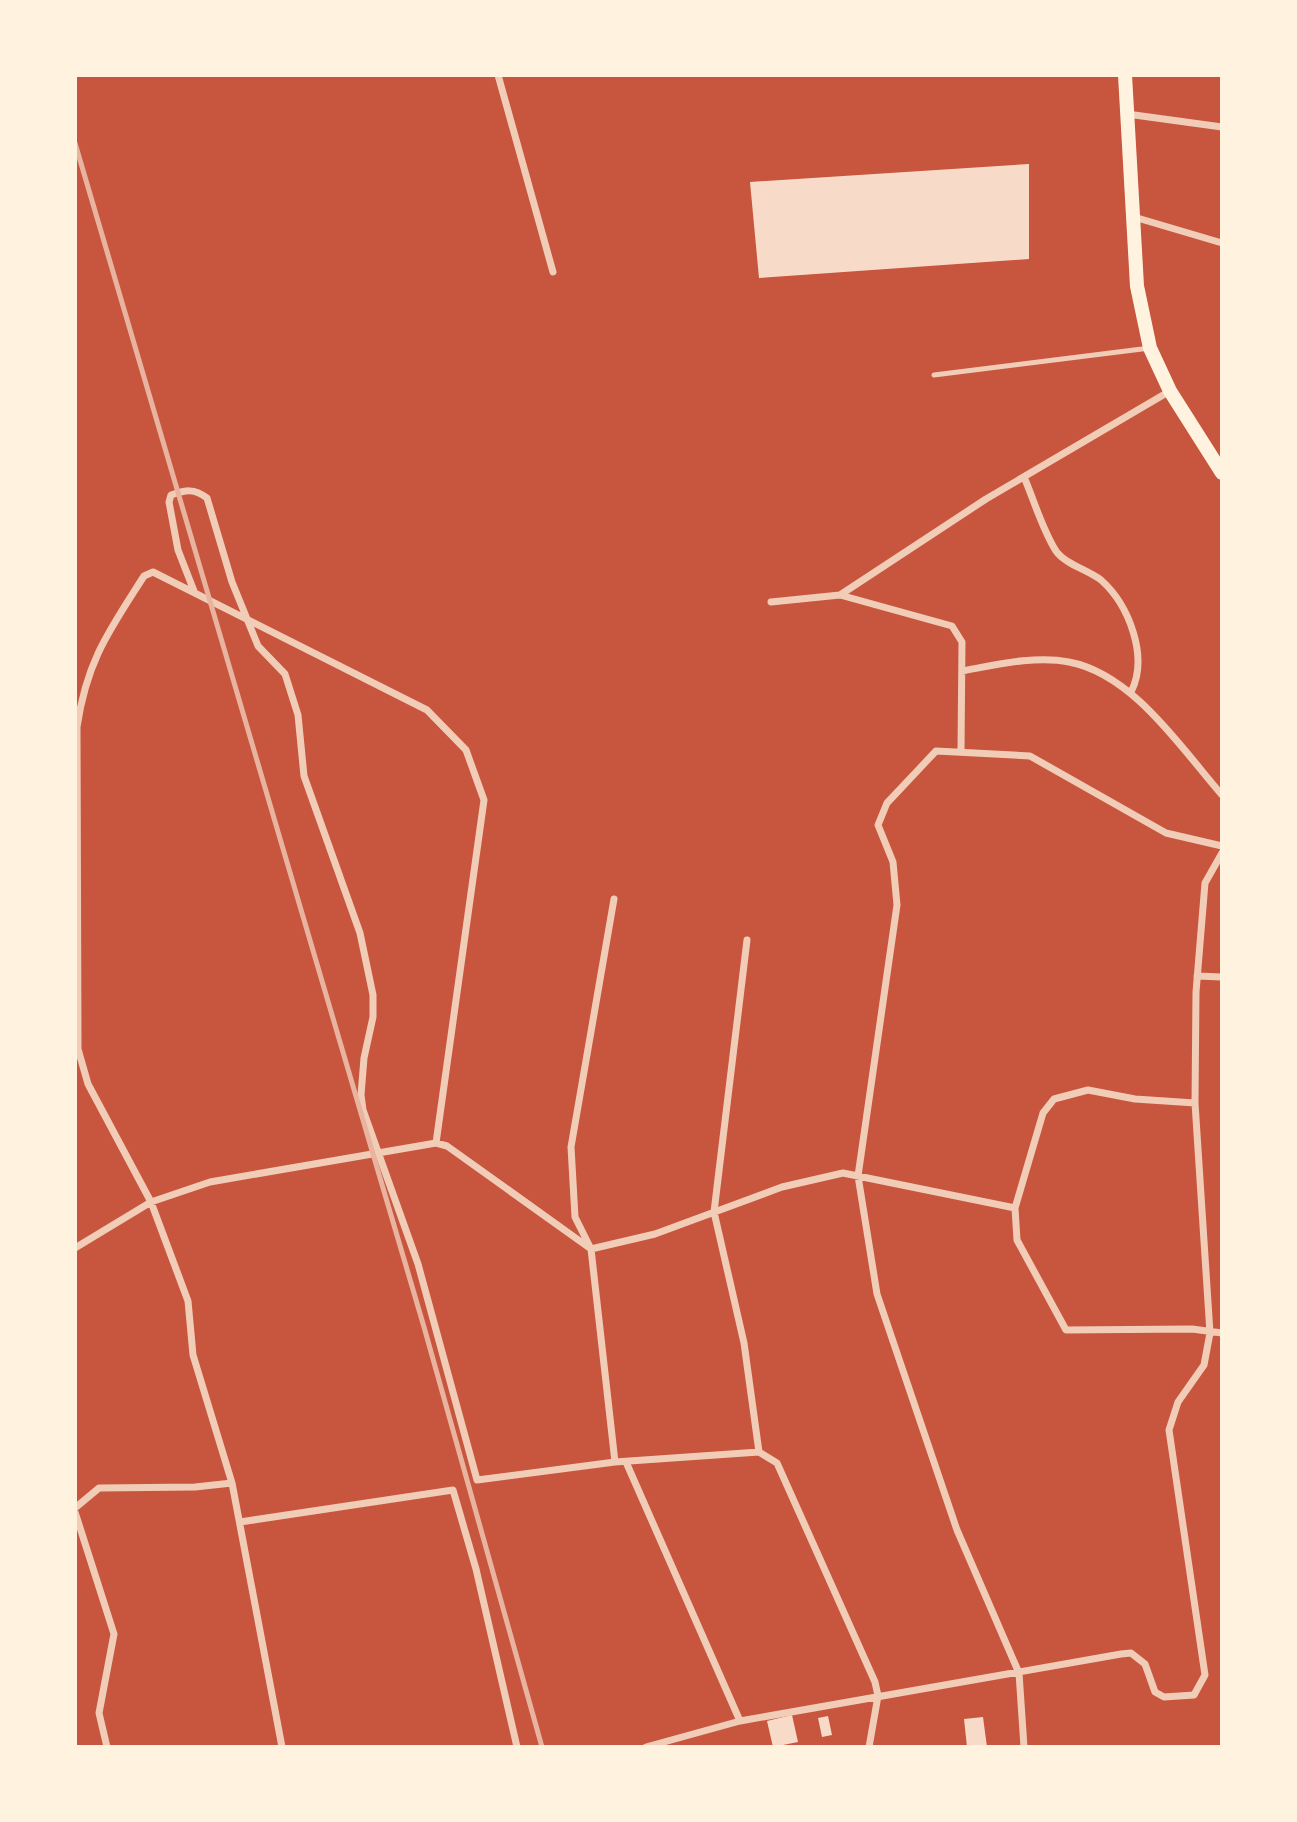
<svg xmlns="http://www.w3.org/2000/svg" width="1297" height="1822" font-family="Commissioner,sans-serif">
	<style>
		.building { fill: #f7dbc8 }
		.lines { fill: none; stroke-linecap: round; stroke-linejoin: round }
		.service { stroke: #f1ccb7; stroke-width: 5 }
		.minor { stroke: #f1ccb7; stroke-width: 7 }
		.secondary { stroke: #fff3e0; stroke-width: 14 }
		.rail { stroke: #e9b49f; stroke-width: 5 }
	</style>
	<rect width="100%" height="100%" fill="#c8553d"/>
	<!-- building -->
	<path class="building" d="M1029,164V259L759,278L750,182Z
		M792,1715L798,1742L773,1747L767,1721Z
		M828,1716L832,1735L822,1737L818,1718Z
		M983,1717L987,1747H967L964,1719Z"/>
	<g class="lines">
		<!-- service -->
		<path class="service" d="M934,375L1150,348"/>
		<!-- minor -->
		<path class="minor" d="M498,75L553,272
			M1127,114L1222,127
			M1134,217L1222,243
			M1024,477C1034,500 1042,529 1056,551C1065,564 1088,570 1101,580C1129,605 1149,657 1131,692
			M194,591L178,550L169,502L171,495C186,490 194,488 207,498L232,582L258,646L285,674L298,715L304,776L360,933L373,995V1017L364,1058L361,1095L363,1110L418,1264L477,1480L615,1462L759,1452L777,1463L875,1682L878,1696L869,1747
			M840,595L986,499L1170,391
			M771,602L840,595L952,626L962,642L961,751
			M962,671C995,665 1036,655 1069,662C1133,674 1181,748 1222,795
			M614,899L571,1147L575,1217L591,1249L615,1462
			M747,940L714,1212L744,1343L759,1452
			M1197,976L1222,977
			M1015,1208L1043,1113L1054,1099L1088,1090L1135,1099L1195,1103
			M75,1248L151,1202L210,1182L436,1143L447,1146L591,1249L655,1234L782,1187L843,1173L1015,1208L1017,1240L1066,1330L1192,1329L1222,1333
			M626,1462L740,1721
			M75,1508L99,1488L195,1487L232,1483
			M75,1512L114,1634L99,1713L107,1747
			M240,1522L453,1490L476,1569L517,1747
			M282,1747L232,1483L193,1355L188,1301L151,1202L88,1084L78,1049L77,727C87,660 109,631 144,576L153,572L427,710L466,750L484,800L436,1143
			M646,1747L740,1721L1121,1654L1131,1653L1145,1664L1155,1692L1164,1697L1194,1695L1205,1675L1169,1430L1178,1402L1204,1365L1210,1333L1195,1103L1196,992L1205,883L1222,853
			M1024,1747L1019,1673L957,1530L877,1294L858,1176L897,905L893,862L878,825L887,803L936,751L1030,756L1166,833L1222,846"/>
		<!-- secondary -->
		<path class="secondary" d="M1125,75L1137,286L1150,348L1170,391L1222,473"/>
		<!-- rail -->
		<path class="rail" d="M75,143L424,1327L542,1747"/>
	</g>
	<!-- border -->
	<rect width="1297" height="1822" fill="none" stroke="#fff3e0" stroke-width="154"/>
</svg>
